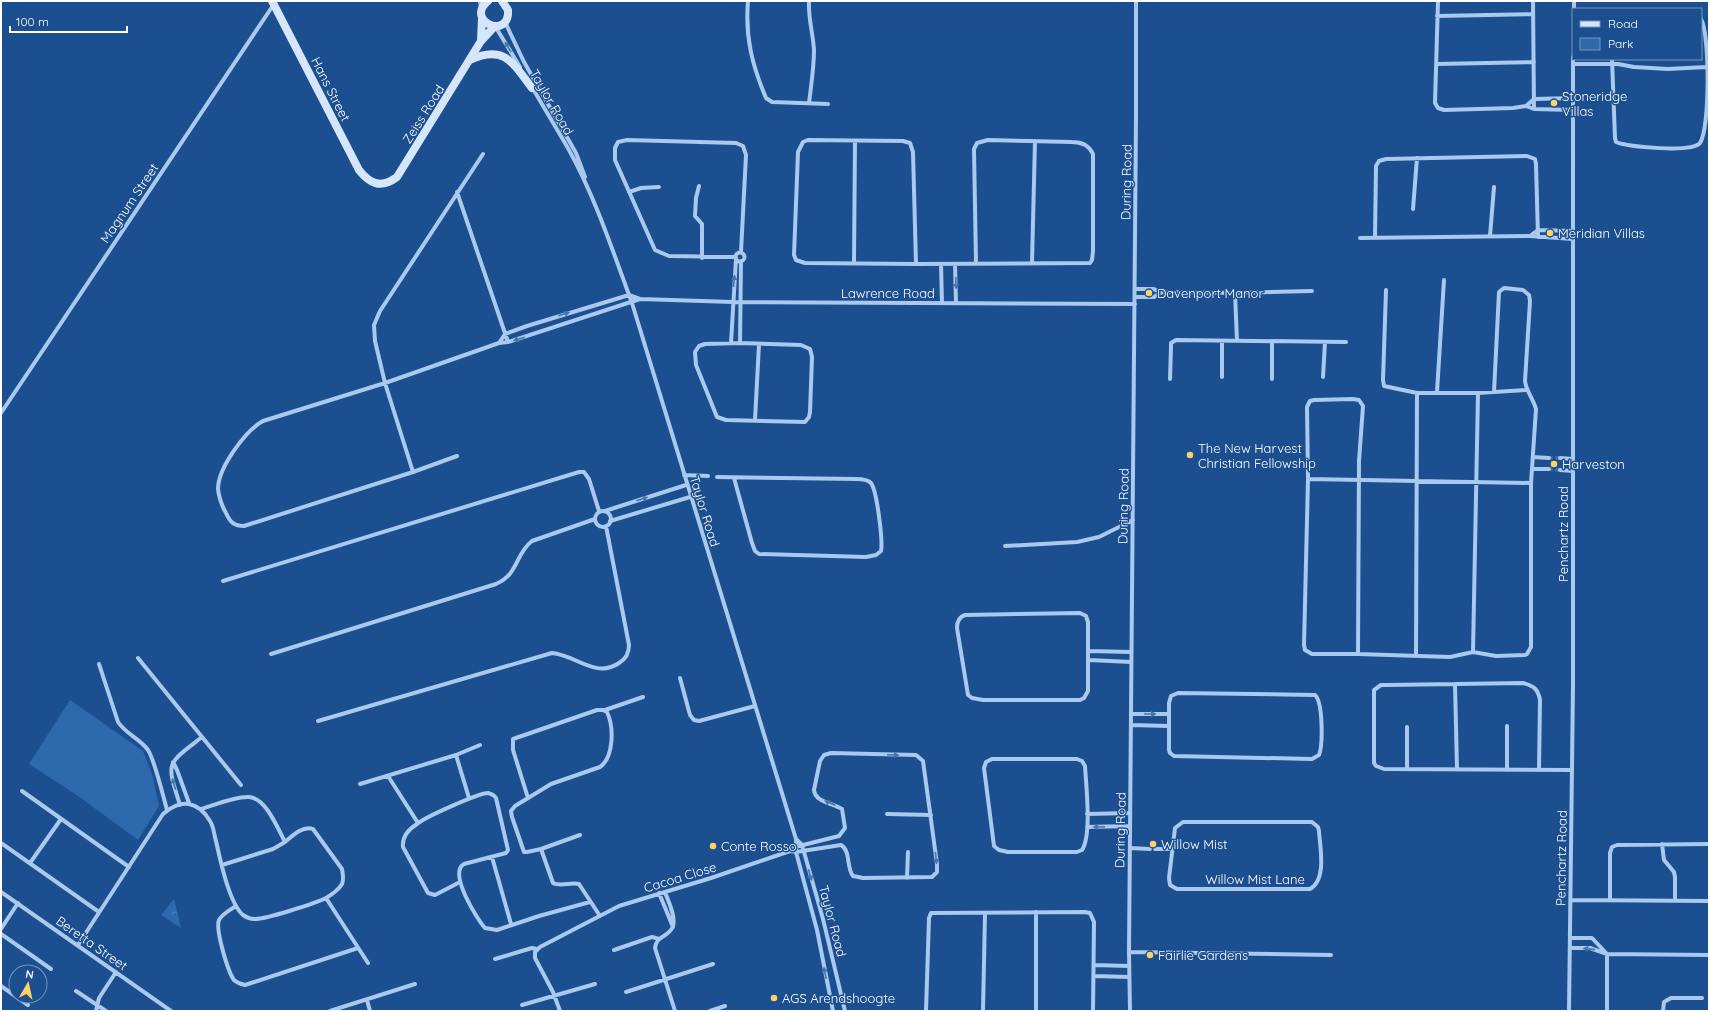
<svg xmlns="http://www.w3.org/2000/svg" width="1710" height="1012" font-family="Quicksand,sans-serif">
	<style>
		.green { fill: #2e69ad }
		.park { fill: url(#park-crowns) }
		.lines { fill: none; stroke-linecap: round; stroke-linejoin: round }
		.street-tunnel { stroke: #3d69a0; stroke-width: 4; stroke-dasharray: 4 2; stroke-linecap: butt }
		.street { stroke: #a9c9ee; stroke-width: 4 }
		.secondary { stroke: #d6e6fa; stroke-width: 8 }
		.oneway { fill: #4674ac }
		.poi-dot { fill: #ffd166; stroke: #1b4f8f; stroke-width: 1.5 }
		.labels { text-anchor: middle; stroke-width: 3; stroke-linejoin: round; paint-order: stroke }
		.street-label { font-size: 13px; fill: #fff; stroke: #1b4f8f }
		.poi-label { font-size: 13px; fill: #fff; stroke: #1b4f8f; text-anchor: start }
	</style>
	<defs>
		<pattern id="park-crowns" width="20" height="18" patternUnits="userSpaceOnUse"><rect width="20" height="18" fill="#2e69ad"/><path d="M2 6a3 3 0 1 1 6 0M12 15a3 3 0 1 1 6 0" fill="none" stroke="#4d80b9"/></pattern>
	</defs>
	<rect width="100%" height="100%" fill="#1b4f8f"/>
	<!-- green -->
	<path class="green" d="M70,700L143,751L152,774L159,806L138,840L78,796L29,764Z"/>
	<!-- park -->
	<path class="park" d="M174,899L181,928L161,915Z"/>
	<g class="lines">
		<!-- street-tunnel -->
		<path class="street-tunnel" d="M1549,458H1560
			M1549,469L1560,470"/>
		<!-- street -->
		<path class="street" d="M480,1L481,8
			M748,1C745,37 752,65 766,98L772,102L828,104
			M809,1C808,18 813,33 814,50C814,68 811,86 809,103
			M1438,1L1435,103L1438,108L1444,110L1513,108L1526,106L1534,109L1573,110
			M1533,1L1534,109
			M1574,9V1
			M1437,16L1533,14
			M505,22L524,62L576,153L585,177
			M495,26L520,67
			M1612,59L1615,138L1616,142C1628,147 1692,153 1700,143C1710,129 1710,34 1701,19
			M1436,64L1534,62
			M1573,64H1618L1634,67L1668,69L1707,67
			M532,87C544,108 557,129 569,150C596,199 613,252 632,303L796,839V852L817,930L833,1011
			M1526,106L1534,99L1573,98
			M699,186L696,198L695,216L702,224V258
			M457,192L508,342
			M629,192L641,188L659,187
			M1413,209L1417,158
			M1490,236L1494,187
			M1530,236L1538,230L1573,231
			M1360,238L1530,236L1573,239
			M1375,238L1376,166L1379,161L1386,159L1527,156L1535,159L1536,164L1538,237
			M735.5 257a4.5 4.5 0 1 1 9 0a4.5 4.5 0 1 1-9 0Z
			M736,257L669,256L655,250L615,160V148L618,142L627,140L736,143L743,146L746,155L741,252
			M854,263L855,141
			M1032,263L1035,141
			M916,264L913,152L910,143L903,141L808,140L803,142L798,152L794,255L796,260L805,263L916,264L1090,263L1092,260L1093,251V154C1089,145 1081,142 1072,142L988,140L977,143L974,149L976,263
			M941,264L942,303
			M955,264L956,303
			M1135,289H1153L1162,292L1235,293L1312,291
			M1386,290L1383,380L1384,386L1417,393H1478L1526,390
			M1235,293L1237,341
			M1135,297H1154L1162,292
			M1222,341V377
			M499,343L505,334L527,326L629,295L640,299L733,302L1135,304
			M731,343L736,259
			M740,343L801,345L810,349L812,357L810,412L809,417L805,422L726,420L717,417L696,365L695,352L699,346L705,344Z
			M740,343L741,261
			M1323,377L1325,342
			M1170,379L1171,347V343L1176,340L1346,342
			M1272,379V342
			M1437,392L1444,280
			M1478,393L1473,652L1496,656L1525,655L1527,654L1531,647V483L1536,409C1533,398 1526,391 1525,381L1530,301L1529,295L1523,290L1504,288L1499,292L1494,392
			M1353,399L1359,400L1363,406L1359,461L1358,654H1312L1305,650L1304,645L1308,479L1307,407L1310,401L1314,400Z
			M1,413L274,4
			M755,420L759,344
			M457,456L413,472L244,526C234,526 230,522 226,513C222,506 219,497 218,489C218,468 245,431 263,421L385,383L499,343L508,342L640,299
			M1533,457L1549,458
			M1560,458L1573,459
			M1532,469H1549
			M1560,470L1573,471
			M413,472L385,383L375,341L374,325L380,311L483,154
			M684,475L708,476
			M717,477L856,479C861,479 867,479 871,483C877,491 883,541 881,551L876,555L866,557L759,554L755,551L752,543L734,478
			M1308,479L1531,483
			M605,511L686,485
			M595 519a8 8 0 1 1 16 0a8 8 0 1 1-16 0Z
			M610,521L690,497
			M1005,546L1077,542L1099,537L1133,520
			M223,581L579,472H584L589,479L599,511
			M1080,613L1086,616L1088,622V691L1084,698L1080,700H983L972,698L968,695L957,628C957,621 959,617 965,615Z
			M1089,651L1131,652
			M271,654L496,584C519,574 515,554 532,541L595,519
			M1358,654L1450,657L1473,652
			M1416,655L1417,393
			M138,658L241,785
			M1089,660L1131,662
			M99,664L118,722C126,734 140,739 148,750C155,761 163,796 167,810
			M680,678L690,715L694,720L699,721L755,706
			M1455,684L1457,769
			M1178,693L1315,695C1323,702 1323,745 1319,755L1312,759L1174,756L1170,753L1169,750V703L1171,696Z
			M605,710L643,697
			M1131,714H1169
			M318,721L552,653C576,655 596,679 619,663C626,659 629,654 629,645L606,526
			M1131,725L1169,726
			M456,755L469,798
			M992,759H1077L1082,761L1085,766C1086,784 1092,836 1082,850L1077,852H1008L999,850L994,846L984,768L986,762Z
			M173,762L177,770L189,803
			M1407,769V727
			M1507,770V726
			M1539,770L1540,700C1538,689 1534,686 1523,683L1387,685H1381L1374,690V763L1376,766L1384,769L1572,770
			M388,776L418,823
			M360,784L456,755L480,745
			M22,791L129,867
			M528,798L513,750V739L597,710H603L607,712C614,727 614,757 600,767L551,784L515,806L511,811L512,817L524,852H527L541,849L553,883C560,887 571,882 579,884L600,916
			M180,805C166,761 166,765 202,737
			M887,814L931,815
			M1087,814L1130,813
			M1183,822H1312L1318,827L1319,831C1320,847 1327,880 1310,889H1177L1170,885L1169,878L1175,828Z
			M1087,827L1130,826
			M796,839L802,845L823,919L845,1011
			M1,843L99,912
			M1662,844L1664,860L1674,872L1675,877V900
			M1130,848L1150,849
			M541,849L580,835
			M1155,849H1172
			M492,857L511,924
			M30,863L61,819
			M222,865L273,849L285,842
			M907,878L908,852
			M460,882L435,895L428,893L403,847C402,837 409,829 417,824C425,817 479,793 488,793C492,794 494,795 496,798L508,850L506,853L464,864C448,873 477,919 485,928L497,930L539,916L590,902
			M1,892L171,1011
			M665,892C668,901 676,916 673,926C670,937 656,935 655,948L675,1011
			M659,893L673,927
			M326,898L368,963
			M1571,900L1709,901
			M1610,900V853L1612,847L1617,845L1709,844
			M236,906C230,910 222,914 219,920C215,929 228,972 234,980C237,983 241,984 245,985L358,948
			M1036,912V1011
			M1,929L18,903
			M1,934L51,969
			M1570,938H1592L1607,954V1011
			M78,945L163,814C181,798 198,801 210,821C214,827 214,835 216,841C220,859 229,903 243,915C246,917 250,919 254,919C264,920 316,903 326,898C331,895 339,889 342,884C344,879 343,874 342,869L313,829C303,825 292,836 285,842C278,829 266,798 249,797C236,796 214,805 201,809
			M1570,948H1590L1607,954L1709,955
			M614,950L652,937L659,939
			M1129,952L1331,955
			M495,959L532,948L537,949
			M1094,965L1129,966
			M1094,976L1129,977
			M1,986L28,1005
			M76,991L106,1011
			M626,992L713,964
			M367,1000L370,1011
			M522,1005L595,984
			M96,1011L99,998L116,972
			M330,1011L415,984
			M560,1011L553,992L535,958V952L540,947L619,906L711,878L790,851L795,847L839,836L845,828L842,809C832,803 815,802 814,790L820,761L824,755L831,753L916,755L923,761L937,864V872L932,877L863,878L853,876C846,867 851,851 841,845L796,852L790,851
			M710,1011L725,1006
			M926,1011L929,918L931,913L1085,912L1090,913L1094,922L1093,1011
			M983,1011L985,913
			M1130,1011L1129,952L1136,117V1
			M1569,1011L1573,685V57
			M1663,1011L1664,1002L1671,998H1702"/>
		<!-- secondary -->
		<path class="secondary" d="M272,1L359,170C370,184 381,189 397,177L481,41L495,26
			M488,1C464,21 510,41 508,10L502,1
			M481,41L482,18
			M470,60C504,44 513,63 532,88"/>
	</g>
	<!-- one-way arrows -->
	<defs><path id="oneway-solid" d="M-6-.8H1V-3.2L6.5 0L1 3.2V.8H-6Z"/></defs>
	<g class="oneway">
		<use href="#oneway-solid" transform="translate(508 47) rotate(-121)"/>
		<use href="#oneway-solid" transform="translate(734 281) rotate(-85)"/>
		<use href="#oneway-solid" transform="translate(956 283) rotate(88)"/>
		<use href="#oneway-solid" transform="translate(564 314) rotate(-18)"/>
		<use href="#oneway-solid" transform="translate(519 339) rotate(163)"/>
		<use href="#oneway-solid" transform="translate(642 499) rotate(-18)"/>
		<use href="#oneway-solid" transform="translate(1150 714)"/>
		<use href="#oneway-solid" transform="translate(893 755) rotate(2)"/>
		<use href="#oneway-solid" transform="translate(174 784) rotate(-106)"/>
		<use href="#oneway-solid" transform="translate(830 803) rotate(-157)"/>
		<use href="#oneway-solid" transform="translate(1099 827) rotate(179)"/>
		<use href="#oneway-solid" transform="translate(936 858) rotate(84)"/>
		<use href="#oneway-solid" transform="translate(810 875) rotate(74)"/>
		<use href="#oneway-solid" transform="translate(1589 949) rotate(-174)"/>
		<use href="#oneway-solid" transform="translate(825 973) rotate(-101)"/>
	</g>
	<!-- markers -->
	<g class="poi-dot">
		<circle cx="1554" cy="103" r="4"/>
		<circle cx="1550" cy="233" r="4"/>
		<circle cx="1149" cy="293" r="4"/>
		<circle cx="1190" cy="455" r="4"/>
		<circle cx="1554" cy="464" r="4"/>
		<circle cx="1153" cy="844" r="4"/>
		<circle cx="713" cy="846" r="4"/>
		<circle cx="1150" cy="955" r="4"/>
		<circle cx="774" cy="998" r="4"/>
	</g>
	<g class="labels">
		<!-- street labels -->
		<g class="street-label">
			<text transform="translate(331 89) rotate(63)" y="5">Hans Street</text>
			<text transform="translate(552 102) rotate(60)" y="5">Taylor Road</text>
			<text transform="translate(423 114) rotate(-58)" y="5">Zeiss Road</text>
			<text transform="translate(1126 182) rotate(-89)" y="5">During Road</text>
			<text transform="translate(129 203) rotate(-56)" y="5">Magnum Street</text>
			<text x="888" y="298">Lawrence Road</text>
			<text transform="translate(1123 506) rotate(-89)" y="5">During Road</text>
			<text transform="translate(705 511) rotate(73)" y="5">Taylor Road</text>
			<text transform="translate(1563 534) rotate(-90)" y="5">Penchartz Road</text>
			<text transform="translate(1120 830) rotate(-89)" y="5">During Road</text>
			<text transform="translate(1561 858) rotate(-89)" y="5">Penchartz Road</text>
			<text transform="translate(680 877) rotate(-17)" y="5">Cacoa Close</text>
			<text x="1255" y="884">Willow Mist Lane</text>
			<text transform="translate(833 921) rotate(75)" y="5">Taylor Road</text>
			<text transform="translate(92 943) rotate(35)" y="5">Beretta Street</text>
		</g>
		<!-- poi labels -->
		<g class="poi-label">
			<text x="1562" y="101">Stoneridge<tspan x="1562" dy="15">Villas</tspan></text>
			<text x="1558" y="238">Meridian Villas</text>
			<text x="1157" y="298">Davenport Manor</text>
			<text x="1198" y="453">The New Harvest<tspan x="1198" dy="15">Christian Fellowship</tspan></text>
			<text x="1562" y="469">Harveston</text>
			<text x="1161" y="849">Willow Mist</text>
			<text x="721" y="851">Conte Rosso</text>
			<text x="1158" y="960">Fairlie Gardens</text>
			<text x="782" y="1003">AGS Arendshoogte</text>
		</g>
	</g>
	<!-- border -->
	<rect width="1710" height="1012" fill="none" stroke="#ffffff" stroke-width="4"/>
	<!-- legend -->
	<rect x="1572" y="8" width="130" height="52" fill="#1b4f8f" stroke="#7695bc"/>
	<rect x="1580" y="21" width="20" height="6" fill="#d6e6fa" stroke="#7695bc"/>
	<text x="1608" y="28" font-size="12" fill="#ffffff">Road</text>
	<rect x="1580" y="38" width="20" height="12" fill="#2e69ad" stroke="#7695bc"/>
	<text x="1608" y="48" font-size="12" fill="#ffffff">Park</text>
	<!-- north arrow -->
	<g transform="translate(28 984) rotate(9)"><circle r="19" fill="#1b4f8f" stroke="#7695bc"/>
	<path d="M0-3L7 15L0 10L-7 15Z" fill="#ffd166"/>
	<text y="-6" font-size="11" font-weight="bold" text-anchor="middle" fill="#ffffff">N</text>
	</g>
	<!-- scale -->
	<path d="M10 26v6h117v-6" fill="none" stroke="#ffffff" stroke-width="2"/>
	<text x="16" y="26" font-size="12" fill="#ffffff" stroke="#1b4f8f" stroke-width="3" paint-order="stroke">100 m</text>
</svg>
